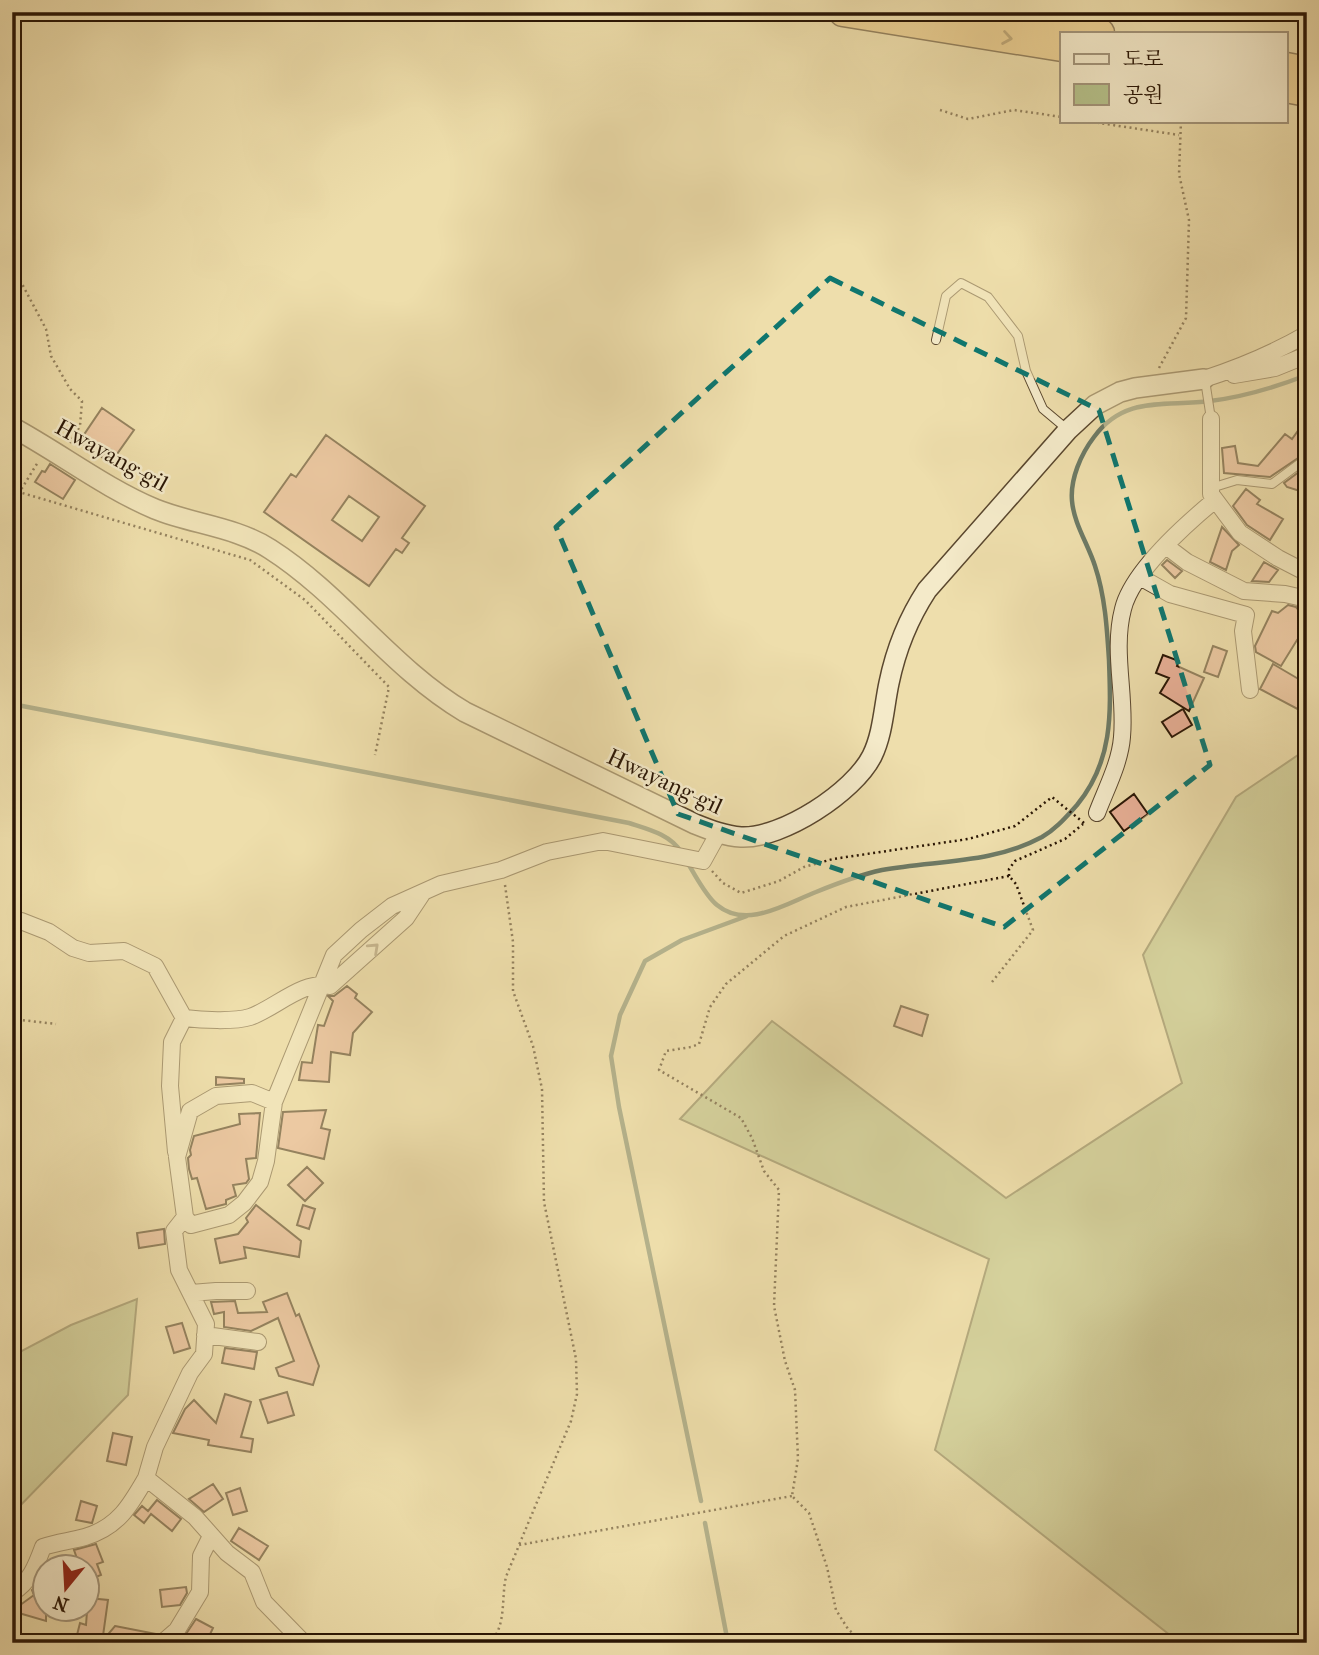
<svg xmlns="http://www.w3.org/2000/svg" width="1319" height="1655" font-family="'IM FELL French Canon','Noto Serif KR',serif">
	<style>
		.green { fill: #b6c28b; stroke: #706c48; stroke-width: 2 }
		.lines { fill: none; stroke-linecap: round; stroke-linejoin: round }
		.stream { stroke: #6d7a65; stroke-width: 4.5 }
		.building { fill: #e9b097; stroke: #291504; stroke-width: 2; fill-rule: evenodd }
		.service-casing { stroke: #5a472e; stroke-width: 10 }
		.minor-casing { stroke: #5a472e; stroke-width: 18 }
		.tertiary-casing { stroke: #5a472e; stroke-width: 22 }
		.motorway-casing { stroke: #291504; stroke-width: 31 }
		.path { stroke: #291504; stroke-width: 2.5; stroke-dasharray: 2 3.5; stroke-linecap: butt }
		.service { stroke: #f4eac9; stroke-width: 8 }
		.minor { stroke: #f4eac9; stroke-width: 16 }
		.tertiary { stroke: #f4eac9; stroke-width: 19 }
		.motorway { stroke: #e7bf76; stroke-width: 28 }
		.oneway { stroke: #886a3d }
		.oneway2 { stroke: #998a70 }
		.marked { fill: none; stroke: #0f766e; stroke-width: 5; stroke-dasharray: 14 9; stroke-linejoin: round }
		.labels { text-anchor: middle; stroke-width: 5; stroke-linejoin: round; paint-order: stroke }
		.street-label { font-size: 23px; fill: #291504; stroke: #f4eac9 }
	</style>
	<rect width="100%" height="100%" fill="#eedeac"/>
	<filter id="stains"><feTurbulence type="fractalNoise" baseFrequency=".00286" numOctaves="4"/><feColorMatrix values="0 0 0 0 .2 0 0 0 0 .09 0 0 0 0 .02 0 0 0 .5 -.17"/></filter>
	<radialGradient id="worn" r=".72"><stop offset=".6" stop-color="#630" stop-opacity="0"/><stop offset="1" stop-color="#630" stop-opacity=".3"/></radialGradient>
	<!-- green -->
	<path class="green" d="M1307,749V1643H1180L935,1450L989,1259L680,1119L772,1021L1006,1198L1182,1083L1143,955L1236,797Z
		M137,1299L128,1395L12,1514V1356L71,1325Z"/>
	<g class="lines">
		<!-- stream -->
		<path class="stream" d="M12,704L629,823C647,829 670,834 681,852
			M687,862C696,876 705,895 717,905C747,930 787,903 816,892C838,883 859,875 882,870C936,860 992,864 1042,837C1056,829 1066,817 1077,805C1113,761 1111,714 1109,660C1107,628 1105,596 1095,566C1088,544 1074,524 1072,501C1070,479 1081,454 1094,437C1125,395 1165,407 1210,401C1243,397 1276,387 1307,375
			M701,1501L619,1107L611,1056L620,1015L645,961L682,940L747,916
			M705,1523L728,1643"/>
	</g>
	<!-- building -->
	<path class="building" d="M102,408L134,430L117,454L110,449L103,458L79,442Z
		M1307,418V452L1270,477L1224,473L1222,448L1235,446L1238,463L1258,466L1285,434L1292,439Z
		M326,435L425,506L402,538L409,543L402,553L396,549L369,586L264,512L291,474L296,477ZM349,496L379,517L362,541L332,520Z
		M50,464L75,480L63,499L35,482L42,471L45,472Z
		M1307,466V480L1300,491L1287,487L1284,483Z
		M1246,489L1260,500L1257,504L1283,519L1270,540L1247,525L1233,506Z
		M1222,527L1239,545L1232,551L1226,570L1210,562Z
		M1167,560L1182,571L1175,578L1162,565Z
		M1264,562L1278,570L1269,582L1252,581Z
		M1288,605L1296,607L1307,620V646L1297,640L1281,666L1256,652L1255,646L1272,611L1278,613Z
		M1213,646L1227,651L1218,677L1204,672Z
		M1163,655L1179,661L1177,666L1204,678L1189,711L1160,693L1169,678L1156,673Z
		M1273,664L1307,684V714L1260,689Z
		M1183,709L1192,725L1172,737L1162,722Z
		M1134,794L1148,814L1124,831L1110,812Z
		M347,986L357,994L355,998L372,1012L353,1033L350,1055L331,1052L329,1082L299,1080L302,1062L312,1063L318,1025L324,1026L333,1001L328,996H334Z
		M901,1006L928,1015L922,1036L894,1026Z
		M216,1077L244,1079V1083L216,1085Z
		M326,1110L321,1128L330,1130L324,1159L278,1148L283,1112Z
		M260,1113L256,1158L246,1159L249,1179L246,1183L233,1185L236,1196L226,1200V1204L206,1209L197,1178L192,1179L189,1169L188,1158L191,1155L190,1150L194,1136L240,1124L239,1114Z
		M307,1167L323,1183L305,1201L288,1185Z
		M256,1205L301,1241L299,1257L244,1247L246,1258L220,1263L215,1239L238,1234L248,1222L246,1218Z
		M303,1205L315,1209L309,1229L297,1225Z
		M164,1229L165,1244L139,1248L137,1233Z
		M287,1293L296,1316L299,1314L319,1366L313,1385L279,1376L276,1368L294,1361L278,1318L251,1331L224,1327V1312L214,1314L211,1302L235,1301L238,1313L267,1312L263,1302Z
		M182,1323L190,1348L174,1353L166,1327Z
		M225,1348L257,1352L254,1369L222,1363Z
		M287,1392L294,1415L268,1423L260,1400Z
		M225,1394L251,1402L241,1437L253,1439L251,1452L208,1445L209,1440L173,1433L185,1409L194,1400L216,1423Z
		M113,1433L132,1437L126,1465L107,1461Z
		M213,1484L223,1499L204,1512L189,1499Z
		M240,1488L247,1511L233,1515L226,1493Z
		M157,1500L181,1519L172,1531L151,1514L144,1523L134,1515L142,1506L148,1511Z
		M81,1501L97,1506L92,1523L76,1520Z
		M239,1528L268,1546L259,1560L231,1541Z
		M96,1544L103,1562L97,1564L101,1575L88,1580V1567H80L74,1550Z
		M46,1579V1621L12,1611L34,1595L32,1590Z
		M186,1587L187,1593L180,1605L162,1607L160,1590Z
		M88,1598L108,1600L102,1643H75L80,1623L86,1625Z
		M196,1619L213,1628L206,1643H196L184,1637Z
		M115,1626L156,1634L152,1643H123L104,1639Z"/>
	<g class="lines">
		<!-- service casing -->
		<g class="service-casing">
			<path id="service" d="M936,340L946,296L961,283L988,297L1018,336L1026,371L1043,409L1068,430
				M1205,380L1211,419
				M1211,488L1237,480L1272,484L1307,458"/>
		</g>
		<!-- minor casing -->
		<g class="minor-casing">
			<path id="minor" d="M1234,375L1275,368L1307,355
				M1204,379C1241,367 1274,353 1307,334
				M1211,419V494L1240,533L1278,558L1307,573
				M1166,546L1187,562L1244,591L1285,594L1307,599
				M1140,577L1170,594L1246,615L1243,631L1250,690
				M1097,813C1106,789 1120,763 1122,737C1126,695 1112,651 1123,609C1132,572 1186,524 1215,500
				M12,920L21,921L49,932L73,948L89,953L124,951L155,966L184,1018C201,1020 234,1022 250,1017C274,1009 304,979 330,986L406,918L422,894
				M274,1102L252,1093L216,1096L190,1111L177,1157L185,1217L191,1225L229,1215L244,1203L260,1182L266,1161L274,1102L334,955L361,930L392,906L441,884L501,870L547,852L603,841L703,861L718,834
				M176,1152L170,1086L172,1042L184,1018
				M185,1217L174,1231L179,1270L206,1324L204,1354L190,1373L155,1447L146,1478L195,1517L227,1553L252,1572L264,1602L304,1643
				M191,1293L216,1291H247
				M205,1335L258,1342
				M12,1593C30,1582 36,1566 43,1547C57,1542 71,1541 85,1537C118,1527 130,1506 146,1478
				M162,1643L177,1630L200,1592L201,1556L211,1536"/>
		</g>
		<!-- tertiary casing -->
		<g class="tertiary-casing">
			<path id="tertiary" d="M12,427C60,453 105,488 155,509C192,524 236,527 270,549C342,595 391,668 465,712L695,824C710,830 725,836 741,837C782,839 854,792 872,756C883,734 884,706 889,683C896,649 908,619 927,590L1068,430L1095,405L1120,392L1135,388L1204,379"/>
		</g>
		<!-- motorway casing -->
		<g class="motorway-casing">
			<path id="motorway" d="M843,12L1062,47
				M978,12L1100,33
				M1286,67L1307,71
				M1286,88L1307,92"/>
		</g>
		<!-- path -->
		<path class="path" d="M940,110L968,119L1014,110L1062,117
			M1086,121L1179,135
			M12,254L21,282L46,329L51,356L70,389L82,401L80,426L70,443
			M1159,368L1186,318L1189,220L1179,174L1181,121
			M12,490L250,560L305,600L389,687L375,755
			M12,526L19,493L38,462
			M712,871L723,883L741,893L779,881L804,867L833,859L968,839L1015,826L1052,797L1084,823
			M1009,876V869L1015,861L1065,839L1083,824
			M505,885L513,942V991L533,1046L542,1089L544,1202L576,1359L577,1394L571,1421L519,1545
			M992,982L1033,930L1016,884L1009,876
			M12,1019L56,1024
			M489,1643C507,1628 501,1597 506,1577C510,1566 515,1556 519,1545L792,1496
			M864,1643L848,1629L836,1610L827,1567L809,1513L792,1496L798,1459L795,1390L785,1361L774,1306L779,1190L764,1171L752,1138L741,1118L659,1070L666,1051L691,1047L699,1044L710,1007L726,984L784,936L846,907L1009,876"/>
		<!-- service -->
		<use href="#service" class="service"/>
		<!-- minor -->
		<use href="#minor" class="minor"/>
		<!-- tertiary -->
		<use href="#tertiary" class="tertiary"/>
		<!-- motorway -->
		<use href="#motorway" class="motorway"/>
	</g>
	<!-- one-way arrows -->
	<defs><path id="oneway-chevron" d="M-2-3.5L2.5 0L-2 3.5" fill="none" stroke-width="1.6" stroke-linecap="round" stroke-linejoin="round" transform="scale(1.75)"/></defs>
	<use class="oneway" href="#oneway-chevron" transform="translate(1007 38) rotate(9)"/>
	<use class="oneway2" href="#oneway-chevron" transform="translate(374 948) rotate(-43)"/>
	<!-- marked area -->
	<path d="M0 0H1319V1655H0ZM830,278L1099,410L1210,765L1004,927L678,814L556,527Z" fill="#eedeac" fill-opacity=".55" fill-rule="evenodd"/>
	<path class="marked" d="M830,278L1099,410L1210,765L1004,927L678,814L556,527Z"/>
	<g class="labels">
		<!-- street labels -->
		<g class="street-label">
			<text transform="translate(112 455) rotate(29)" y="8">Hwayang-gil</text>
			<text transform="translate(665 781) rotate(25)" y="8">Hwayang-gil</text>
		</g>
	</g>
	<!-- margin -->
	<rect width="1319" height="1655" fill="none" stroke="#eedeac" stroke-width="42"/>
	<rect x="14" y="14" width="1291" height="1627" fill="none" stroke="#291504" stroke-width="3.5"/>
	<rect x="21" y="21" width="1277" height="1613" fill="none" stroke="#291504" stroke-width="2"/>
	<!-- legend -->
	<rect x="1060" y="32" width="228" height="91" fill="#f4eac9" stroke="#a3957a" stroke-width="2"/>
	<rect x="1074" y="54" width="35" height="10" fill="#f4eac9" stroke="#a3957a" stroke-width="2"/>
	<text x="1123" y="66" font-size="21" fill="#291504">도로</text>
	<rect x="1074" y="84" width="35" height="21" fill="#b6c28b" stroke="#a3957a" stroke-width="2"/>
	<text x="1123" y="102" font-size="21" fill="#291504">공원</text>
	<!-- north arrow -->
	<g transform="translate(66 1588) rotate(198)"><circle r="33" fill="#f4eac9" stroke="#a3957a" stroke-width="2"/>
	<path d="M0-5L12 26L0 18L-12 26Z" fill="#8f2418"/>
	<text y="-10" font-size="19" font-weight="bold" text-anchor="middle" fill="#291504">N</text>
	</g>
	<rect width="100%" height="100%" filter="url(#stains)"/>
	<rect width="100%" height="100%" fill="url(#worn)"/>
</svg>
